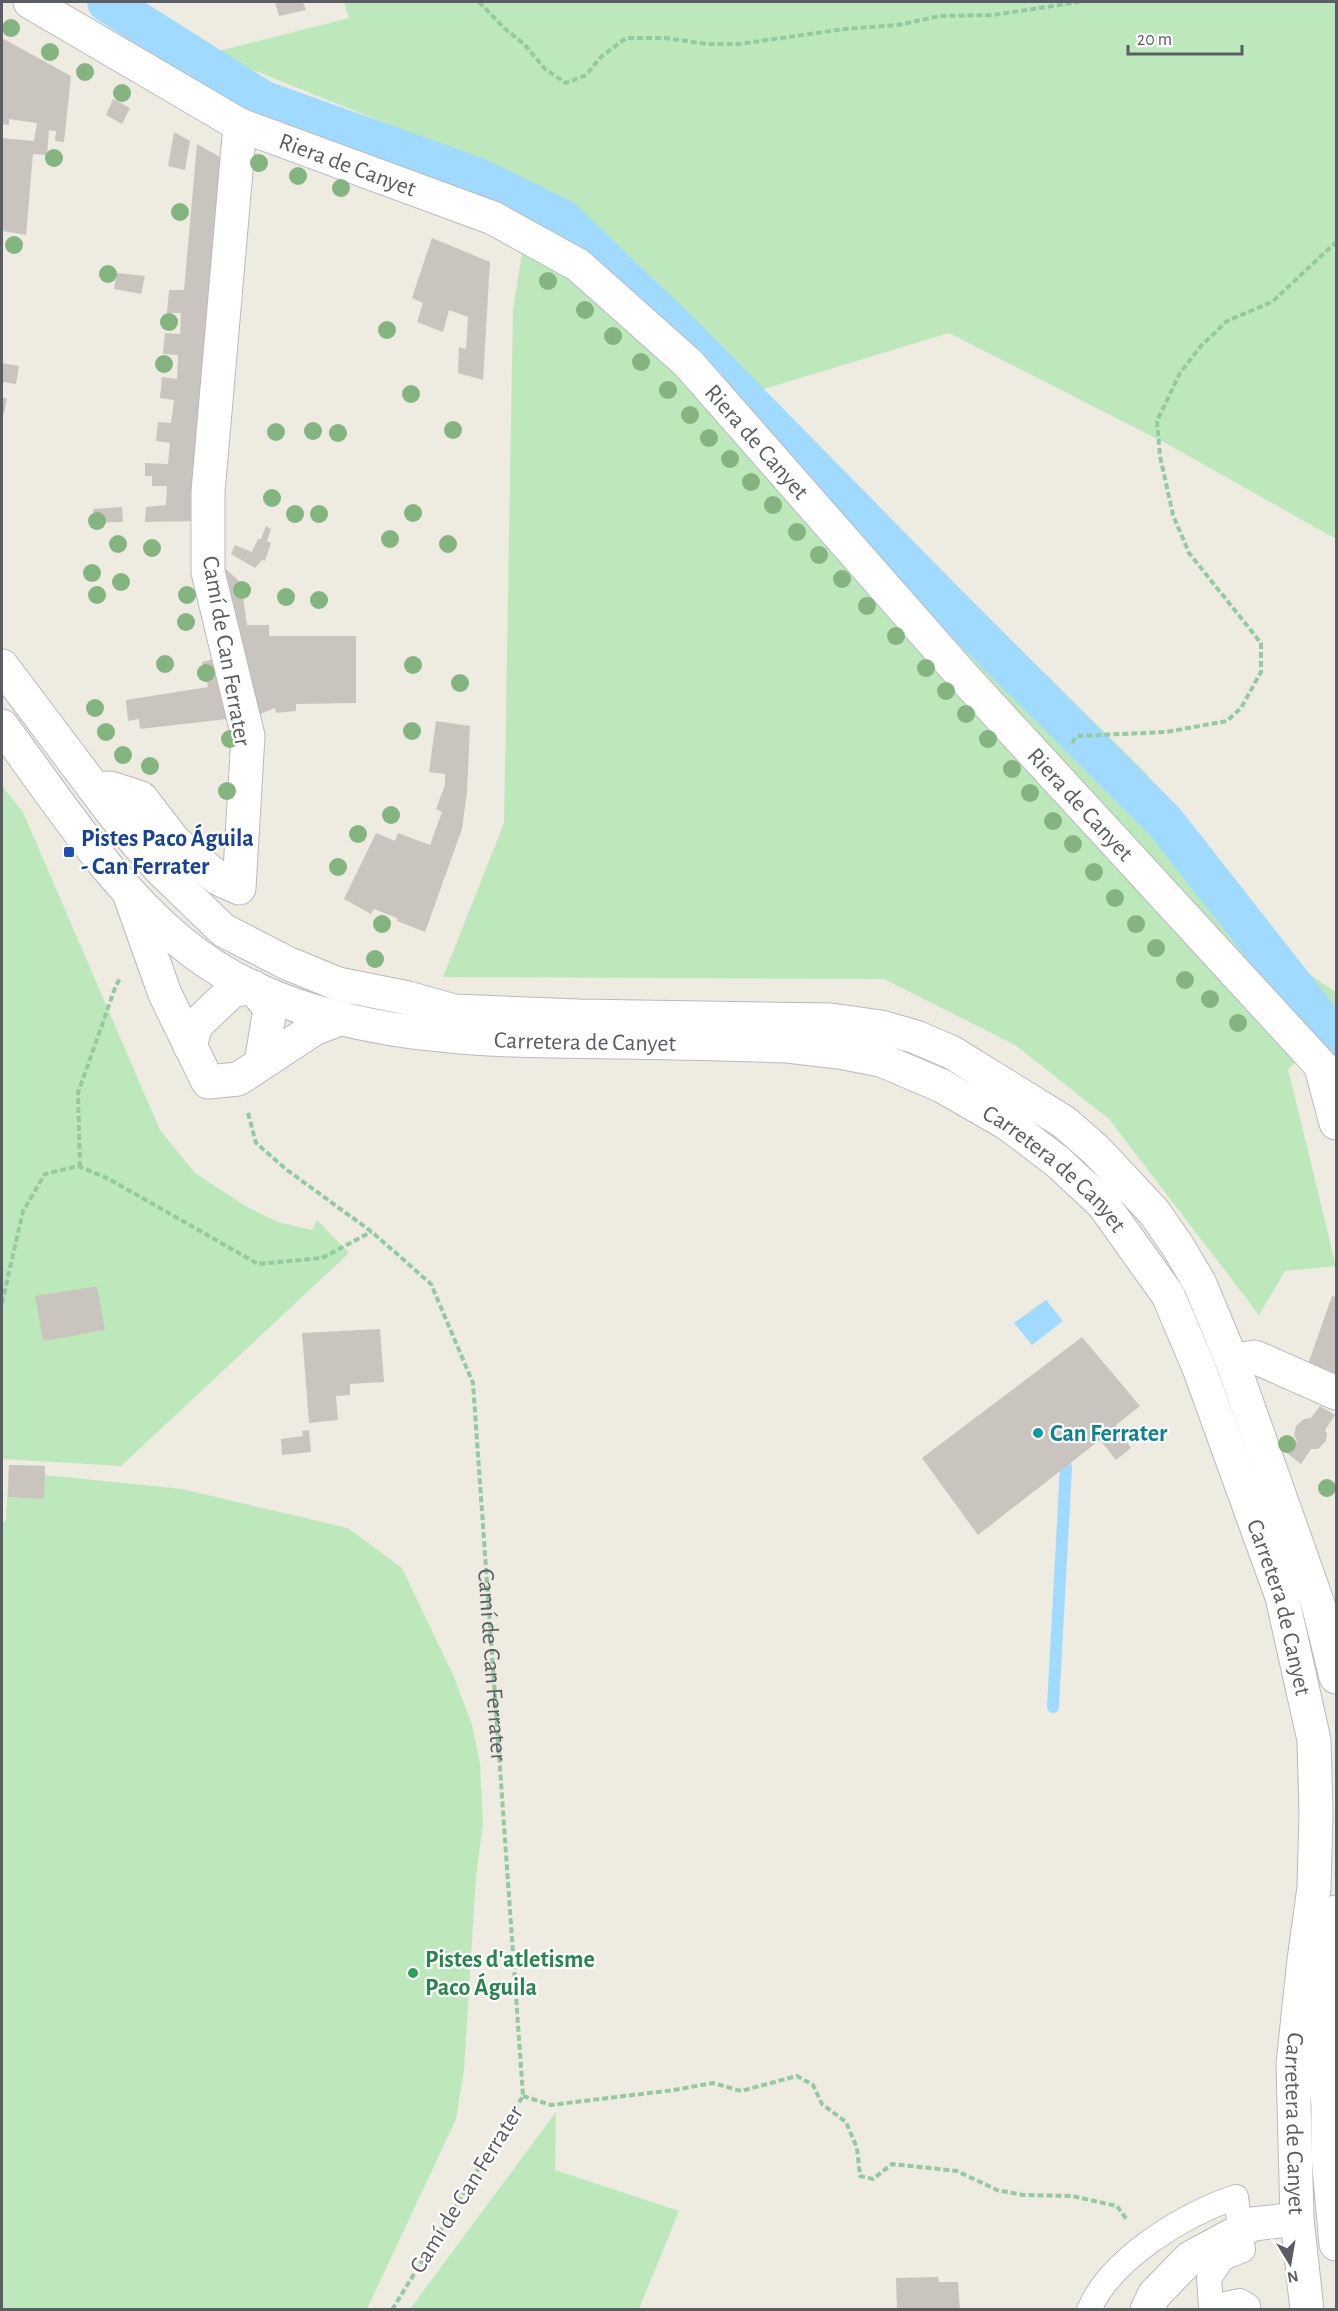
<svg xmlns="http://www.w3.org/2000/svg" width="1338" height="2311" font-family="'Alegreya Sans',sans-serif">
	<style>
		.green { fill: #bde8bb }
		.water { fill: #a0daff }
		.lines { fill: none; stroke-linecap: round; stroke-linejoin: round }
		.stream { stroke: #a0daff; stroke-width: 12 }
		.canal { stroke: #a0daff; stroke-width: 40 }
		.building { fill: #c9c5be }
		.pedestrian-casing { stroke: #b7babf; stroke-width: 26 }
		.minor-casing { stroke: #b7babf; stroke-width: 35 }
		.tertiary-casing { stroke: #b7babf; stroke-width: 35 }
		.path { stroke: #94caa1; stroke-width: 4; stroke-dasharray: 6 3; stroke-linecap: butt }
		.pedestrian { stroke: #fff; stroke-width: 24 }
		.minor { stroke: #fff; stroke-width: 33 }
		.tertiary { stroke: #fff; stroke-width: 33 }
		.tree { fill: #84b47f }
		.transit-dot { fill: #1a4fb4; stroke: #fff; stroke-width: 2 }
		.culture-dot { fill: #0f9aa8; stroke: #fff; stroke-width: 2 }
		.leisure-dot { fill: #2e9e5b; stroke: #fff; stroke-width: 2 }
		.labels { text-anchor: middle; stroke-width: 4.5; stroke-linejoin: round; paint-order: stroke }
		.street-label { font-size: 24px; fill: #5a5e64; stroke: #fff }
		.transit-label { font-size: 24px; font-weight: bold; fill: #164399; stroke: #fff; text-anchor: start }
		.culture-label { font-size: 24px; font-weight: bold; fill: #0d838f; stroke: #fff; text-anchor: start }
		.leisure-label { font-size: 24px; font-weight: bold; fill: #27864d; stroke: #fff; text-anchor: start }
	</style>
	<rect width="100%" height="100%" fill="#eeebe1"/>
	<!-- green -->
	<path class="green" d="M344,2H1336V539L1171,446L949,333L757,391L1144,771L1309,974L1336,992V1036L1331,1031L1288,1069L1336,1266L1285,1271L1259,1315L1109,1119L1015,1045L884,979L443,977L504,823L513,310L533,183L211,53L349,18Z
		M2,786L23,812L160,1130L195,1173L247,1207L278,1222L312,1230L317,1220L349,1253L121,1466L2,1459Z
		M9,1465L45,1466V1475L182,1489L348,1528L402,1568L454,1677L472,1725L480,1763L483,1824L476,1876L464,2070L456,2119L367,2309L2,2310V1522L6,1521Z
		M556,2112L555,2170L679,2211L639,2309H410Z"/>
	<!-- water -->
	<path class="water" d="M1046,1300L1063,1321L1032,1345L1014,1323Z"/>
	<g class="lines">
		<!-- stream -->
		<path class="stream" d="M1053,1707L1066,1467"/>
		<!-- canal -->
		<path class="canal" d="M107,2L262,100L476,177L562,219L685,337L942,599L1165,822L1336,1040"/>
	</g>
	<!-- building -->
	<path class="building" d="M275,2H303L306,10L279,16Z
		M2,38L71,76L64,142L55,141L56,131L49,130L47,155L33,154L26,235L2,231V138L34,141L37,123L9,119V125L2,124Z
		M113,99L130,108L122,124L106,115Z
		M174,132L190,141L185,170L168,166Z
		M197,144L227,161L198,521L145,522L146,507L166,505L167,486H152V476H145V463L168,464L170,443L156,441L158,422L171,423L174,400L160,398L162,377L177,379L178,355L163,354L165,333L180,334L181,313H167L169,290H184Z
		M432,238L490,262L483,380L458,373L459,347L466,349L468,317L449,310L443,332L417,322L423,303L412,298Z
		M117,273L145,276L141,294L114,289Z
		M2,363L19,366L16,384L2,382Z
		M2,398H7L4,414H2Z
		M122,507L123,522L94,523L93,509Z
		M266,526L271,529L267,541L271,543L265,561L262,560L255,568L231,554L235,545L252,552L258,539H261Z
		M226,569L241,583L247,625H269V636H356V703L296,704V711L276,713L275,708L253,717L220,570Z
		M219,658L236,718L140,729L139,719L128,721L126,700L208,687L202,662Z
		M436,721L470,726L467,792L462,829L425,932L397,921V918L374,909L371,914L344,899L376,833L395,841L398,833L430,845L442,812L436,809L445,785V774L429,772Z
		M92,1287H97L105,1330L43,1341L35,1296Z
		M1332,1296L1336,1297V1377L1307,1367Z
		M380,1329L384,1382L350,1384V1395L336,1396L338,1420L309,1423L302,1333Z
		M1082,1337L1140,1406L1116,1425L1131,1448L1116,1460L1100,1440L978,1535L922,1458Z
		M1320,1406L1335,1415L1325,1430L1327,1434L1326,1441L1318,1449H1311L1301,1464L1287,1453L1297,1441L1294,1435L1296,1426L1304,1419L1311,1418Z
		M309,1430L311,1452L282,1455L281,1439L303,1436L302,1431Z
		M9,1465L45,1466L44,1499L8,1497Z
		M938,2277L939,2282H958L960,2310H897L896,2278Z"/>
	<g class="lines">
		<!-- pedestrian casing -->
		<g class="pedestrian-casing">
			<path id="pedestrian" d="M1089,2310C1111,2258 1185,2214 1236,2197L1243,2250L1223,2258L1209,2278L1211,2307L1240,2301L1248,2306V2310"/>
		</g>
		<!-- minor casing -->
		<g class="minor-casing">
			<g id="minor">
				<path id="s2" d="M30,2L240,125L493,218L578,265L688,363L961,674L1336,1082"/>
				<path d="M95,789L110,788L141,798L175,842L219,879L239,888L248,736L208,572V492L240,125"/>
				<path d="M129,893L165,994L208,1082L238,1079L314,1029L342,1018"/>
				<path d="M190,1046L196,1025L232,991L253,987L270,1009L261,1063"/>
				<path d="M1321,1067L1336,1123"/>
				<path d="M1232,1361L1255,1357L1336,1393"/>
				<path d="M1147,2310L1154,2295L1190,2258L1253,2224L1297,2219"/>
			</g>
		</g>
		<!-- tertiary casing -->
		<g class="tertiary-casing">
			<g id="tertiary">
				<path d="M2,666L112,812L136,842L161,870L223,930L287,963L338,984L408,998L454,1011L579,1016L831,1020L881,1027L916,1037L951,1052L1064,1122L1096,1150L1154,1212L1179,1248L1200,1284L1232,1361L1318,1604L1336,1677"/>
				<path id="s3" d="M2,726C58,801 109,883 182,943C300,1041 477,1041 623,1042C677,1043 732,1044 787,1046L839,1052L881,1060L942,1086L1008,1124L1058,1162L1103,1204L1168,1295L1199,1368L1282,1597L1314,1740L1316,1813L1314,1888L1304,1960L1293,2064L1297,2219L1307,2310"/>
				<path d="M1336,1912L1322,2062L1328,2104V2155L1336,2244"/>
			</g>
		</g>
		<!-- path -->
		<g class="path">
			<path d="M479,2L504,28L524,44L545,69L566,83L586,75L601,57L626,38H665L706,44H739L845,29L898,25L940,16L993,15L1079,2"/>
			<path d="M1072,743L1077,736L1166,732L1227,721L1241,708L1261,672V643L1189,553L1173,515L1160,456L1157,421L1180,373L1201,346L1227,321L1272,302L1336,242"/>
			<path id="s1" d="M248,1113L256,1143L287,1170L372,1232L431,1284L473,1383L523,2096L392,2310"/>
			<path d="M80,1167L78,1093L115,988L120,978"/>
			<path d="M2,1303L23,1211L45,1174L78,1166L109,1179L258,1264L322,1258L371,1232"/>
			<path d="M523,2096L551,2105L674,2090L713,2083L741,2091L797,2076L813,2085L822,2104L846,2122L857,2148L860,2176L873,2179L892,2164L957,2171L997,2190L1023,2195L1072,2196L1117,2206L1127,2220"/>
		</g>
		<!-- pedestrian -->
		<use href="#pedestrian" class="pedestrian"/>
		<!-- minor -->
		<use href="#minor" class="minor"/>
		<!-- tertiary -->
		<use href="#tertiary" class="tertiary"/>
	</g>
	<!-- trees -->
	<g class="tree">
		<circle cx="11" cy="28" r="9"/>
		<circle cx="50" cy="52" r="9"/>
		<circle cx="85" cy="72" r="9"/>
		<circle cx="122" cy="93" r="9"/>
		<circle cx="54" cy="158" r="9"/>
		<circle cx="259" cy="163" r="9"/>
		<circle cx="298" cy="176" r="9"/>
		<circle cx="341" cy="188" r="9"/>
		<circle cx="180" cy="212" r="9"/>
		<circle cx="14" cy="245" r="9"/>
		<circle cx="108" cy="274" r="9"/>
		<circle cx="548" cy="281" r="9"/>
		<circle cx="585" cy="310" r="9"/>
		<circle cx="169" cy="322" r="9"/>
		<circle cx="387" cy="330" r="9"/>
		<circle cx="613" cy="336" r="9"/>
		<circle cx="641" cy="362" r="9"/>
		<circle cx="164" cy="364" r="9"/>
		<circle cx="668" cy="390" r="9"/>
		<circle cx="411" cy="394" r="9"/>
		<circle cx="690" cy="415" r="9"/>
		<circle cx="453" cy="430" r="9"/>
		<circle cx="313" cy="431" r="9"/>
		<circle cx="276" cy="432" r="9"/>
		<circle cx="338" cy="433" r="9"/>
		<circle cx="709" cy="438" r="9"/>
		<circle cx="730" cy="459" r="9"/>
		<circle cx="751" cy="482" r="9"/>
		<circle cx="272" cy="498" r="9"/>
		<circle cx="773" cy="505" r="9"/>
		<circle cx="413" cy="513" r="9"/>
		<circle cx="295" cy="514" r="9"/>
		<circle cx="319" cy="514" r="9"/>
		<circle cx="97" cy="521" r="9"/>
		<circle cx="797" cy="532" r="9"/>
		<circle cx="390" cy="539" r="9"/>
		<circle cx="118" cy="544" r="9"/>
		<circle cx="448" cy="544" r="9"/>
		<circle cx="152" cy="548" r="9"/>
		<circle cx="819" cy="555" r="9"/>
		<circle cx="92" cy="573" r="9"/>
		<circle cx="842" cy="579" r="9"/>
		<circle cx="121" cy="582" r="9"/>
		<circle cx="242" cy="590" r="9"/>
		<circle cx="97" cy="595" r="9"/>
		<circle cx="187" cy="595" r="9"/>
		<circle cx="286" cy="597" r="9"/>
		<circle cx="319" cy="600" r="9"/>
		<circle cx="867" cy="606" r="9"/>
		<circle cx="186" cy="622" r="9"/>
		<circle cx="896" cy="636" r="9"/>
		<circle cx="165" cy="664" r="9"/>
		<circle cx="413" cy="665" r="9"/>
		<circle cx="926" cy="668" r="9"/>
		<circle cx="206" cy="673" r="9"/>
		<circle cx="460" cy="683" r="9"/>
		<circle cx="946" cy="691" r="9"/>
		<circle cx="95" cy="708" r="9"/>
		<circle cx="966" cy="714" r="9"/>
		<circle cx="412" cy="731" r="9"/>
		<circle cx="106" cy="732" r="9"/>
		<circle cx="230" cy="739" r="9"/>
		<circle cx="988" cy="739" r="9"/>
		<circle cx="123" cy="755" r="9"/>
		<circle cx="150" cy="766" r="9"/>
		<circle cx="1012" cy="769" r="9"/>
		<circle cx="227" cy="791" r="9"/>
		<circle cx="1030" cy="793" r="9"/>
		<circle cx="391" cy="815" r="9"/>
		<circle cx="1053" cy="821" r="9"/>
		<circle cx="358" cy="834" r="9"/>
		<circle cx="1073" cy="844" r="9"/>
		<circle cx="338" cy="867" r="9"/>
		<circle cx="1094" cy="872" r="9"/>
		<circle cx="1115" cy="898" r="9"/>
		<circle cx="382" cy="924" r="9"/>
		<circle cx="1136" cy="924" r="9"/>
		<circle cx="1156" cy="948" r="9"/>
		<circle cx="375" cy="959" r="9"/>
		<circle cx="1185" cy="980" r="9"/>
		<circle cx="1210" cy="999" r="9"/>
		<circle cx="1238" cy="1023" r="9"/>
		<circle cx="1287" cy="1444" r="9"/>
		<circle cx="1327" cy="1488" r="9"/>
	</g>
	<!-- markers -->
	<rect class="transit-dot" x="63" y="846" width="12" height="12" rx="3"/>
	<circle class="culture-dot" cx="1038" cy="1433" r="6"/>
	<circle class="leisure-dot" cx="413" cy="1973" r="6"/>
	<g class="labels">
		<!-- street labels -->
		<g class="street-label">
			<text dy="8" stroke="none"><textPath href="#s2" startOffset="358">Riera de Canyet</textPath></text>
			<text dy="8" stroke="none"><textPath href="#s2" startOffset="862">Riera de Canyet</textPath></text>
			<text transform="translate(227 651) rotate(80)" y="8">Camí de Can Ferrater</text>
			<text dy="8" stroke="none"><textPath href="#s2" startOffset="1348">Riera de Canyet</textPath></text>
			<text dy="8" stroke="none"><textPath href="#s3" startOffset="706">Carretera de Canyet</textPath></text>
			<text dy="8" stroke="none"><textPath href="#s3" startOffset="1210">Carretera de Canyet</textPath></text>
			<text dy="8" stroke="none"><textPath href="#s3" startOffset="1714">Carretera de Canyet</textPath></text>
			<text dy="8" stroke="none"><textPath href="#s1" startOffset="646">Camí de Can Ferrater</textPath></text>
			<text dy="8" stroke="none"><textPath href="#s3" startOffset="2236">Carretera de Canyet</textPath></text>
			<text transform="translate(466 2189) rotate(-58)" y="8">Camí de Can Ferrater</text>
		</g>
		<!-- transit labels -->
		<g class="transit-label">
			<text x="81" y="846">Pistes Paco Águila<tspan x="81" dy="28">- Can Ferrater</tspan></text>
		</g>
		<!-- culture labels -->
		<g class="culture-label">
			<text x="1050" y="1441">Can Ferrater</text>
		</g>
		<!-- leisure labels -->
		<g class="leisure-label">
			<text x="425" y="1967">Pistes d'atletisme<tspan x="425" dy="28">Paco Águila</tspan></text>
		</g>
	</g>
	<!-- border -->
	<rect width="1338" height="2311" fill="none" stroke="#5a5e64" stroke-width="6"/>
	<!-- north arrow -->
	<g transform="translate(1290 2263) rotate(169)" stroke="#ffffff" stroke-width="4.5" paint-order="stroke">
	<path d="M0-4.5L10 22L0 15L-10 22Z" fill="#5a5e64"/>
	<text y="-9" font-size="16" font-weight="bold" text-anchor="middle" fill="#5a5e64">N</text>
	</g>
	<!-- scale -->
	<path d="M1128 45v9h114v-9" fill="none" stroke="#5a5e64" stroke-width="3"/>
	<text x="1137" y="45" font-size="18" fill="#5a5e64" stroke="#ffffff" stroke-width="4.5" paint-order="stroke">20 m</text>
</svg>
